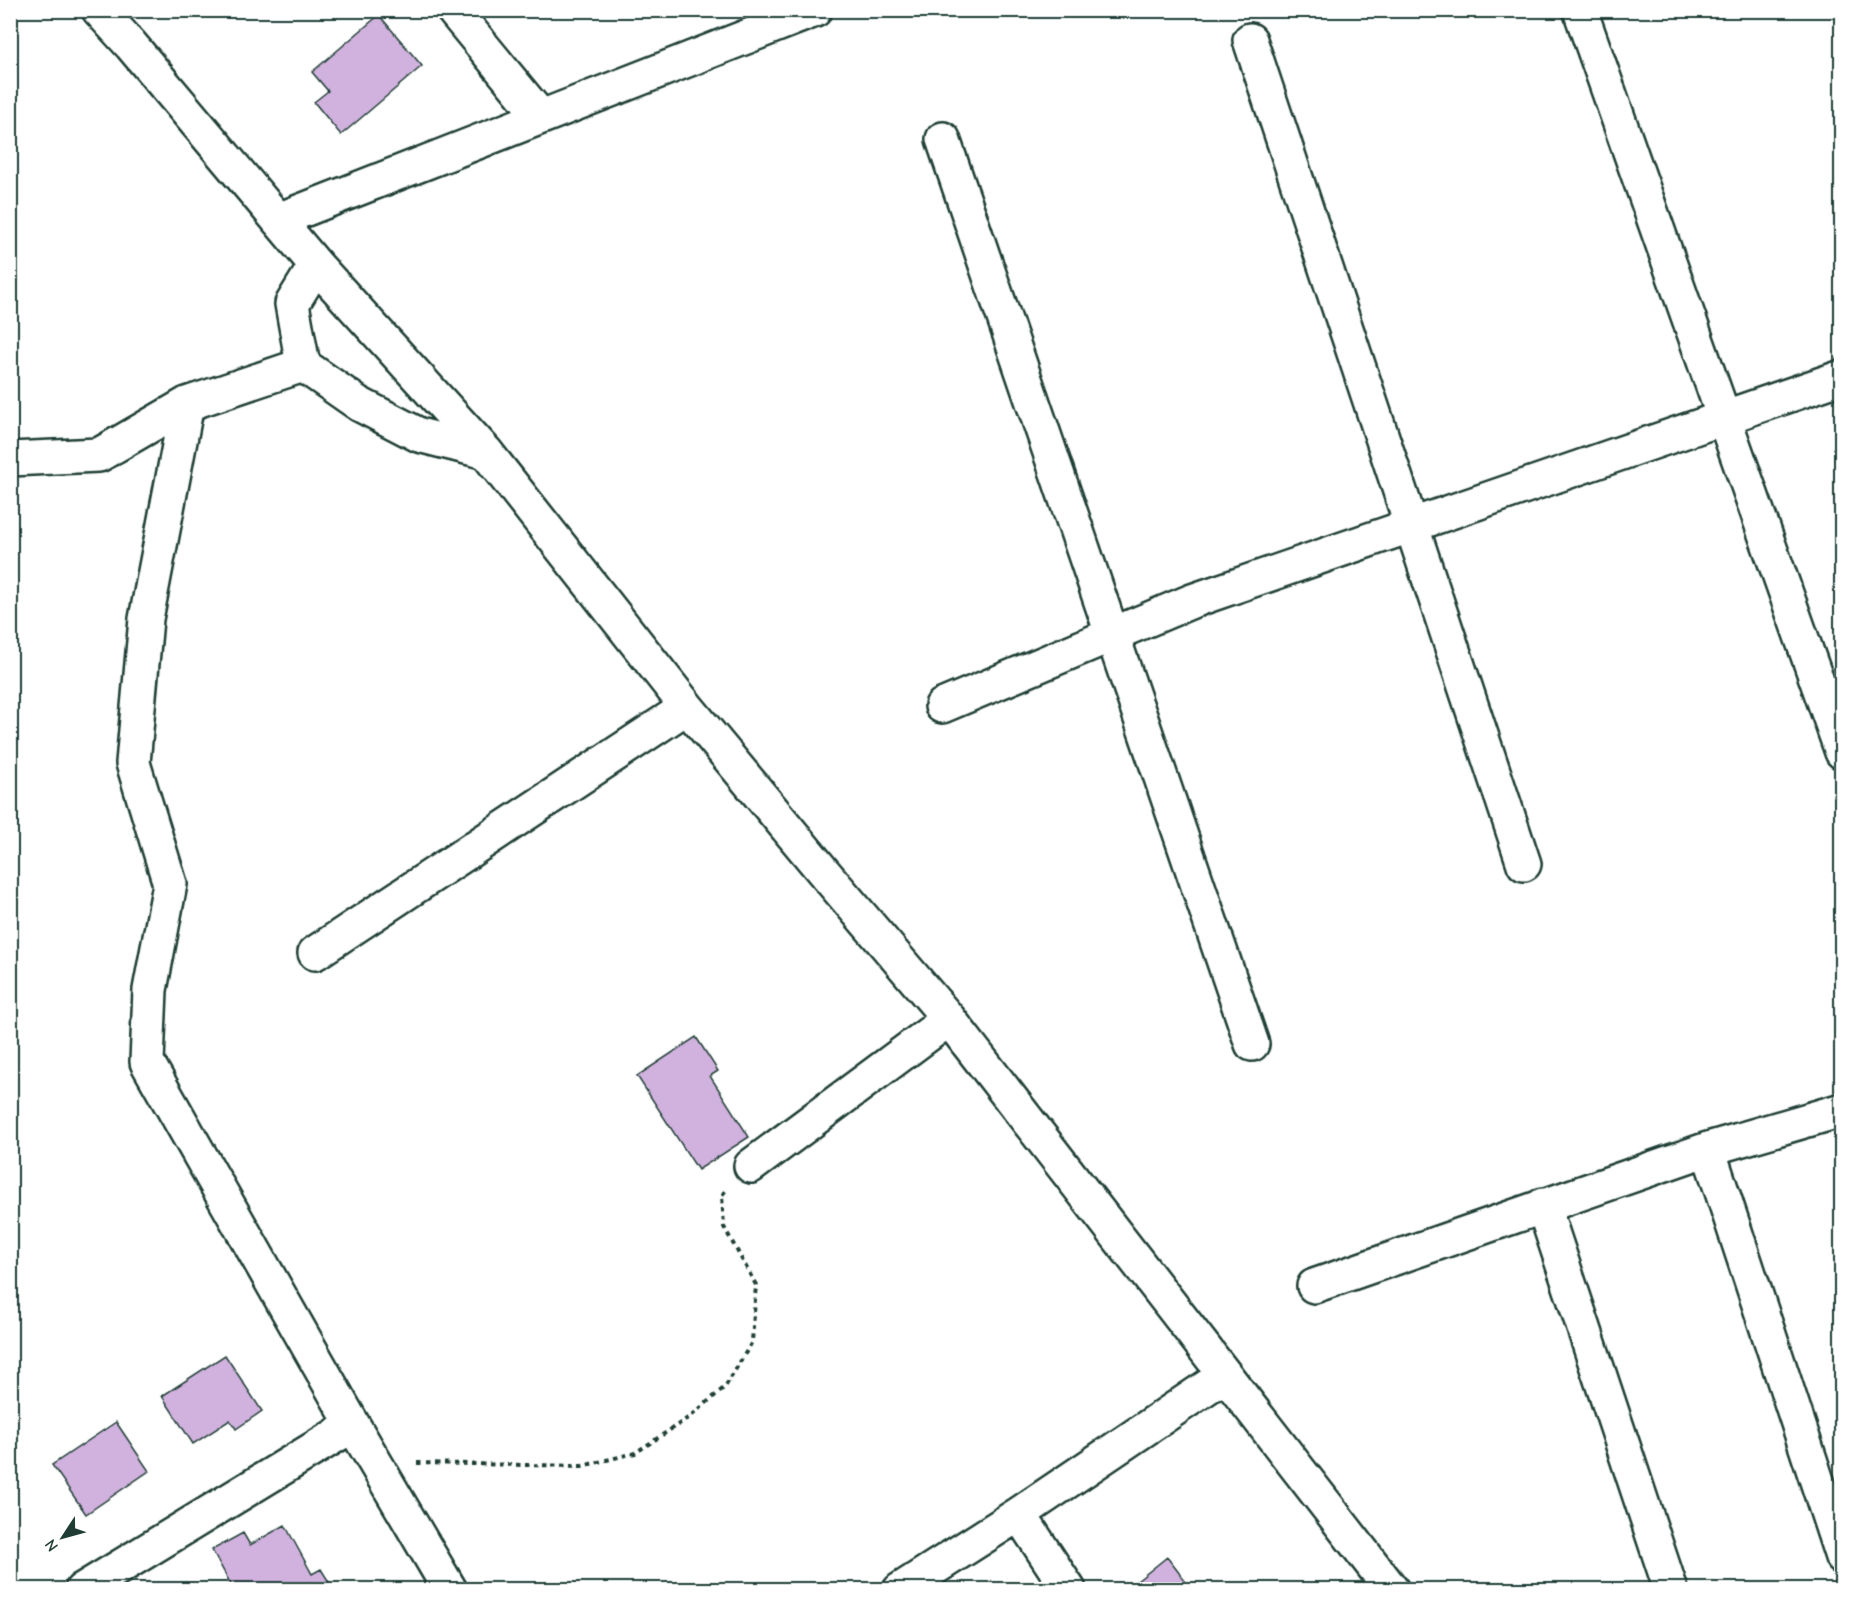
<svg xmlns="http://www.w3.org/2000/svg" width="1852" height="1600" font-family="'Comic Neue',sans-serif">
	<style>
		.building { fill: #d1b2de; stroke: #1f3d34; stroke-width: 1.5 }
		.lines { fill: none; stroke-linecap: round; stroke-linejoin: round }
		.street-casing { stroke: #1f3d34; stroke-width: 38 }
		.path { stroke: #1f3d34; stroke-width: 4; stroke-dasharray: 4.5 4.5; stroke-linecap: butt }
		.street { stroke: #fff; stroke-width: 33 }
	</style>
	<rect width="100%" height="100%" fill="#fff"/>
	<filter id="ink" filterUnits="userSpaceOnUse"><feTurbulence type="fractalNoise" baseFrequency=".0167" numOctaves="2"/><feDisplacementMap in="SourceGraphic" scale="12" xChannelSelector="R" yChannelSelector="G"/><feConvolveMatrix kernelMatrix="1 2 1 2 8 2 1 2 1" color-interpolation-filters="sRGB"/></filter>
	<g filter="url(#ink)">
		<!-- building -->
		<path class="building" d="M379,15L422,66L341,135L314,102L328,91L312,72Z
			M696,1037L718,1071L710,1076L749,1137L698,1170L637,1076Z
			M225,1355L262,1411L236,1429L230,1420L193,1444L162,1396Z
			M116,1422L149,1471L86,1514L52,1465Z
			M285,1525L312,1574L321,1569L334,1590H242L241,1588L234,1590L212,1550L243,1533L250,1545Z
			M1167,1557L1192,1590H1126Z"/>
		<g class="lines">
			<!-- street casing -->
			<g class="street-casing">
				<path id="street" d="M99,10L131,45L316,265L486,452L687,707L822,870L949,1019L1392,1590
					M453,10L541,117
					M1580,10L1842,752
					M1250,40L1524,864
					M943,139L1252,1044
					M278,220L815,10
					M303,365L359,404L419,435L486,452
					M187,404L146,619L133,763L170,884L150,990L147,1062L353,1425L450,1590
					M10,459L99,455L187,404L303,365L292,304L316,265
					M942,706L1192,601L1842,377
					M315,953L687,707
					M1708,1149L1842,1557
					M751,1166L949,1019
					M1543,1205L1671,1590
					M1314,1286L1708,1149L1842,1110
					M1019,1514L1069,1590
					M82,1590L353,1425
					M900,1590L1019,1514L1225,1375"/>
			</g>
			<!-- path -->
			<path class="path" d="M417,1463L582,1466L635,1453L691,1416L725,1387L752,1342L756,1285L724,1227L722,1195L727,1189"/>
			<!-- street -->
			<use href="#street" class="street"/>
		</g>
	</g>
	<!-- margin -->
	<rect width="1852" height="1600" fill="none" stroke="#fff" stroke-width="36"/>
	<rect x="18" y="18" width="1816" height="1564" fill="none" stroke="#1f3d34" stroke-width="2" filter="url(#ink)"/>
	<!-- north arrow -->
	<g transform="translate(63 1537) rotate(234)" stroke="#ffffff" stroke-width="4.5" paint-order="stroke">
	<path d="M0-4.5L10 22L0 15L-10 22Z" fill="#1f3d34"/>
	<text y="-9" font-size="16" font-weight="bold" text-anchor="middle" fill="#1f3d34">N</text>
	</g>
</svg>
